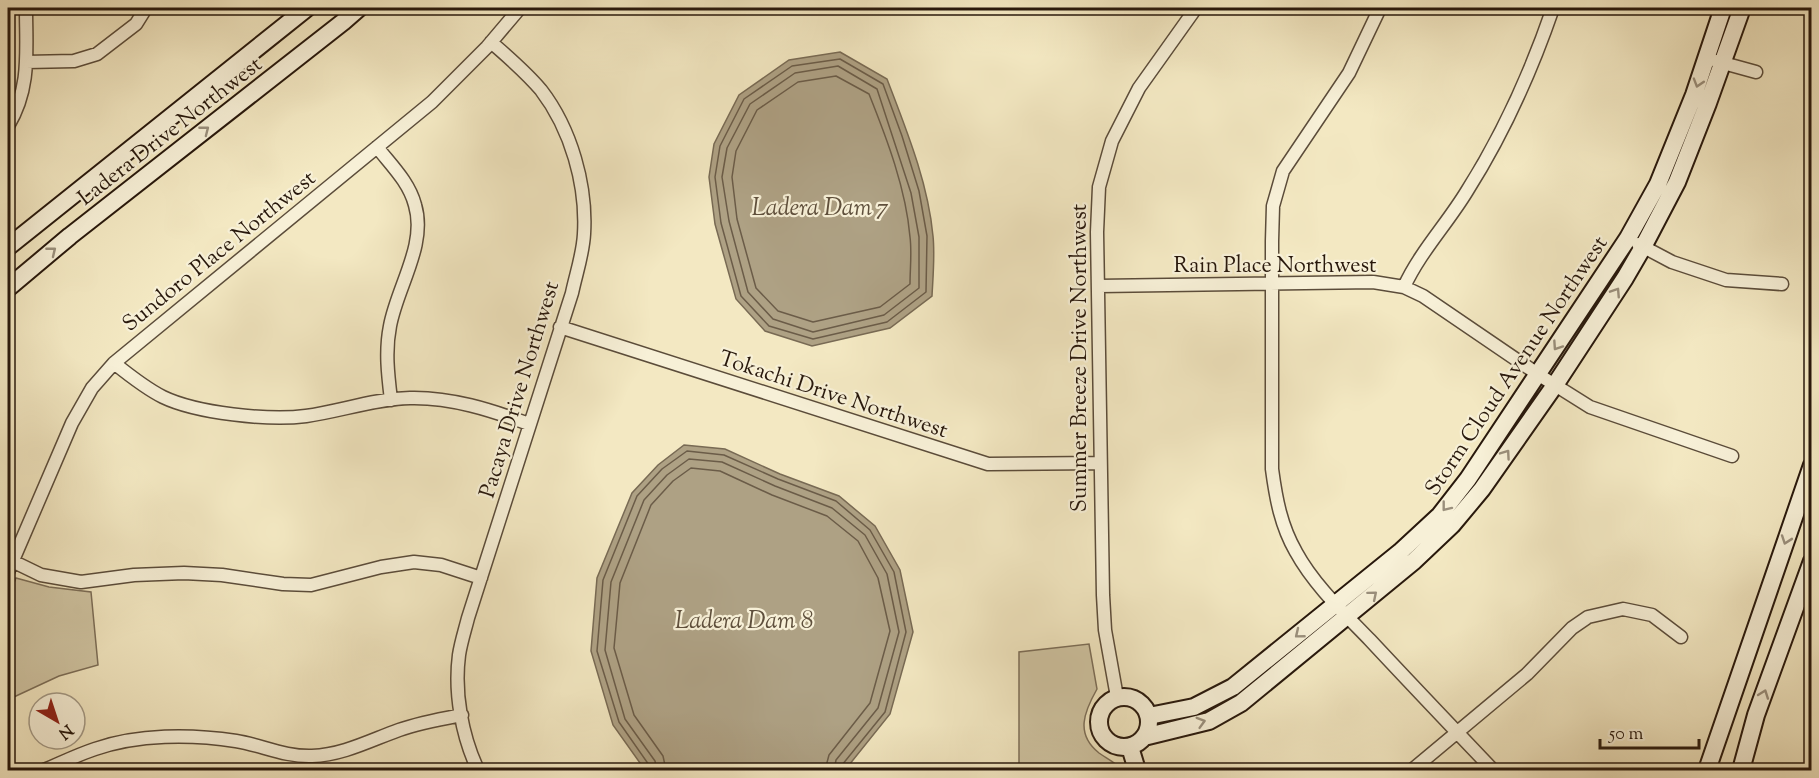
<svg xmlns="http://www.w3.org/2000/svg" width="1819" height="778" font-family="'Sorts Mill Goudy',serif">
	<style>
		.green { fill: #d0c5a3; stroke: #7c6e58; stroke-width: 1.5 }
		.water { fill: #aea184; stroke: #786a54; stroke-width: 1.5 }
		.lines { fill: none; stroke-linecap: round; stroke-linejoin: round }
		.shore { stroke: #6b5c48; stroke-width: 1.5 }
		.street-casing { stroke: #5b4c3a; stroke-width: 15 }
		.secondary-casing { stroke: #28180c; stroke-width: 20 }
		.street { stroke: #f7f0d7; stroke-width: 12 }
		.secondary { stroke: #f7f0d7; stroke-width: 16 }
		.oneway { stroke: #9a8f7c }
		.labels { text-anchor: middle; stroke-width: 4.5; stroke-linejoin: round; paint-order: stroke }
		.street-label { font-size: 22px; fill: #28180c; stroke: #f7f0d7 }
		.water-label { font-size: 24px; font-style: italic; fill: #5e4f3c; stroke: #f7f0d7 }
	</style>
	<rect width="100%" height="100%" fill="#f3e8c2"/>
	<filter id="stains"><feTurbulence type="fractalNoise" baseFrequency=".00333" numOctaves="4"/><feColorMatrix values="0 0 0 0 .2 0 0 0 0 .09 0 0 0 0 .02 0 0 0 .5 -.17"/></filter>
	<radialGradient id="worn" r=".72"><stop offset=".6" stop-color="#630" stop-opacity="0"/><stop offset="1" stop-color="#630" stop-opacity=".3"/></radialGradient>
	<!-- green -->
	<path class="green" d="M16,578L49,587L91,592L98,665L59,676L16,696L8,699V598Z
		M1089,644L1097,689C1084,712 1075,734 1099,753C1106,758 1113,761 1119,767L1120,770H1019V652Z"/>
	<!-- water -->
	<path class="water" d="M840,52L887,79C906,129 928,182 933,236C935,255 933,276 932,296L890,328L812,346L765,331L736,299L715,224L709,177L714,144L739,95L789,60Z
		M684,445L725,449L780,474L839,496L875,526L900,570L913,632L890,714L845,770H645L613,725L591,651L597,578L632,493L658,465Z"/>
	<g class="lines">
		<!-- shore -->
		<path class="shore" d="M840,59L883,84L902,136L919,191L927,236L926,292L887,322L813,339L769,326L741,296L721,223L715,177L720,146L744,99L792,66Z
			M838,66L877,89L911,193L919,237V288L884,315L813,332L773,319L748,292L729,221L722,177L727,148L750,104L795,73Z
			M836,76L869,94C887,139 906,189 910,237C912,252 910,269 910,284L880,307L813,322L778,311L756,288L737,219L732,177L736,151L757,110L798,82Z
			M650,770L649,765L619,722L597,651L603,580L637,496L662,469L687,451L724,455L778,479L836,501L870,530L894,572L906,632L885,712L842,765L841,770
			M657,770L655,761L625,719L605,650L611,582L644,500L667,475L689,459L722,462L775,486L832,508L865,535L887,574L899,632L878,708L836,760L834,770
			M666,770L663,756L634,715L614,648L620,583L651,505L673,481L691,468L720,471L772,495L827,516L858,541L878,578L890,631L870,703L829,755L825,770"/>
		<!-- street casing -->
		<g class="street-casing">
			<path id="street" d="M1380,8L1349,73L1283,171L1273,206L1272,241V469C1276,499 1281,526 1296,552C1314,585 1344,613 1370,640C1411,684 1452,727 1493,770
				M1716,61L1756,72
				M26,62L74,61L97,54L136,24L146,8
				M8,126C31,88 26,51 26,8
				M377,147C391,165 409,182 415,205C427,245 397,287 390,326C385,351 388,375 391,400
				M1638,244L1672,262L1726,280L1782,284
				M1099,286L1373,282L1404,287L1423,296L1539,375L1590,407L1732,456
				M1404,287C1420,252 1447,224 1467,191C1503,134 1531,72 1553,8
				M560,327L988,464L1100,463
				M114,363C129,375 145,388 163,397C196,413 269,421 306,416C341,411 374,399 410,398C451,397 491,410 529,424
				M8,559L41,575L81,582L134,575L184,573L222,575L283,584L311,585L381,567L414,562L441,565L481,578
				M8,572L72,423L92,388L114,363L432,102L487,47L520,8
				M1117,697L1105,630L1103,595L1097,232L1099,187L1112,141L1139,88L1196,8
				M44,770C61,763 77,755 95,749C138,734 191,734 236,741C261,745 285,757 312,756C343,755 371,740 399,730C419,723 441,719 462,715
				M478,770C462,736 454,693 459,655C461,642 465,630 468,618L572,293C576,274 583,254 584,234C587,185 571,129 541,90C526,72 508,57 491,42
				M1412,770L1527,674L1572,628L1588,617L1623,609L1652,615L1681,637"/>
		</g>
		<!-- secondary casing -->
		<g class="secondary-casing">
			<path id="secondary" d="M8,247L307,8
				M8,288L70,236L343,22L359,8
				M1099 722a25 25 0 1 1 50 0a25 25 0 1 1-50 0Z
				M1149,716L1194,707L1233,687L1400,552L1440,515L1468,479L1628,238L1658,184L1694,95L1723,8
				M1144,737L1209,721L1241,703L1414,561L1452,525L1482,489L1555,385L1625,278L1643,247L1677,182L1708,103L1742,8
				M1130,747L1137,770
				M1707,770L1812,465
				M1741,770L1756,715L1812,561"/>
		</g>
		<!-- street -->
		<use href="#street" class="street"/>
		<!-- secondary -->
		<use href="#secondary" class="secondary"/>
	</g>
	<!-- one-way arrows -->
	<defs><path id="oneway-chevron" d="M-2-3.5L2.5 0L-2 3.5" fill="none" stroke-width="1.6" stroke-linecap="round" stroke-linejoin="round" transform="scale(1.5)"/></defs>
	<g class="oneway">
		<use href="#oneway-chevron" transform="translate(1698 83) rotate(107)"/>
		<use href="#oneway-chevron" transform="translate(205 130) rotate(-38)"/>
		<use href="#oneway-chevron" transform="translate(52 251) rotate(-39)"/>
		<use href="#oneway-chevron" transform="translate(1616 292) rotate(-57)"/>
		<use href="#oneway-chevron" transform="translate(1557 346) rotate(124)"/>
		<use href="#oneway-chevron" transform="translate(1506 454) rotate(-55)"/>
		<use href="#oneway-chevron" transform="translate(1446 507) rotate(128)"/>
		<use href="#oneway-chevron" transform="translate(1786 540) rotate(109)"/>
		<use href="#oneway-chevron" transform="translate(1373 595) rotate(-40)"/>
		<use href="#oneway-chevron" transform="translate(1299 634) rotate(141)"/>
		<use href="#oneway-chevron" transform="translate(1764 694) rotate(-70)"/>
		<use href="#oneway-chevron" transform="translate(1201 722) rotate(-16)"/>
	</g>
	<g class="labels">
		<!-- street labels -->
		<g class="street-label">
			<text transform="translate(169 130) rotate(-38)" y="8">Ladera Drive Northwest</text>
			<text transform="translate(218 250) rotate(-39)" y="8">Sundoro Place Northwest</text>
			<text x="1275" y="272">Rain Place Northwest</text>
			<text transform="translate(1078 358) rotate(-90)" y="8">Summer Breeze Drive Northwest</text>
			<text transform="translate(1515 365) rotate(-56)" y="8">Storm Cloud Avenue Northwest</text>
			<text transform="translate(518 389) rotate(-73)" y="8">Pacaya Drive Northwest</text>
			<text transform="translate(834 393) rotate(18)" y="8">Tokachi Drive Northwest</text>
		</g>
		<!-- water labels -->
		<g class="water-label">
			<text x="820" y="215">Ladera Dam 7</text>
			<text x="744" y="628">Ladera Dam 8</text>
		</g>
	</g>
	<!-- margin -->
	<rect width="1819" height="778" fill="none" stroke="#f3e8c2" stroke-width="30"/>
	<rect x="9" y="9" width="1801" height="760" fill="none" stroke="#28180c" stroke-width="3"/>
	<rect x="15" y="15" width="1789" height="748" fill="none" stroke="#28180c" stroke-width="1.5"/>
	<!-- north arrow -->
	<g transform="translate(57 721) rotate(141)"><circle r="28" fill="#f7f0d7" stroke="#a49a86" stroke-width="1.5"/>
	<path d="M0-4.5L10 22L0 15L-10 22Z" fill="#8f2418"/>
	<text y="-9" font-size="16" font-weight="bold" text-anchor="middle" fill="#28180c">N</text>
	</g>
	<!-- scale -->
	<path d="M1600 739v9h99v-9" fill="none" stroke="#28180c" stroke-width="3"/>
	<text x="1609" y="739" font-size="18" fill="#28180c" stroke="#f7f0d7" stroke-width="4.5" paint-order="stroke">50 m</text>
	<rect width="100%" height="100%" filter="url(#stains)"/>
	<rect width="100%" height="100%" fill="url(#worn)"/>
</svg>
